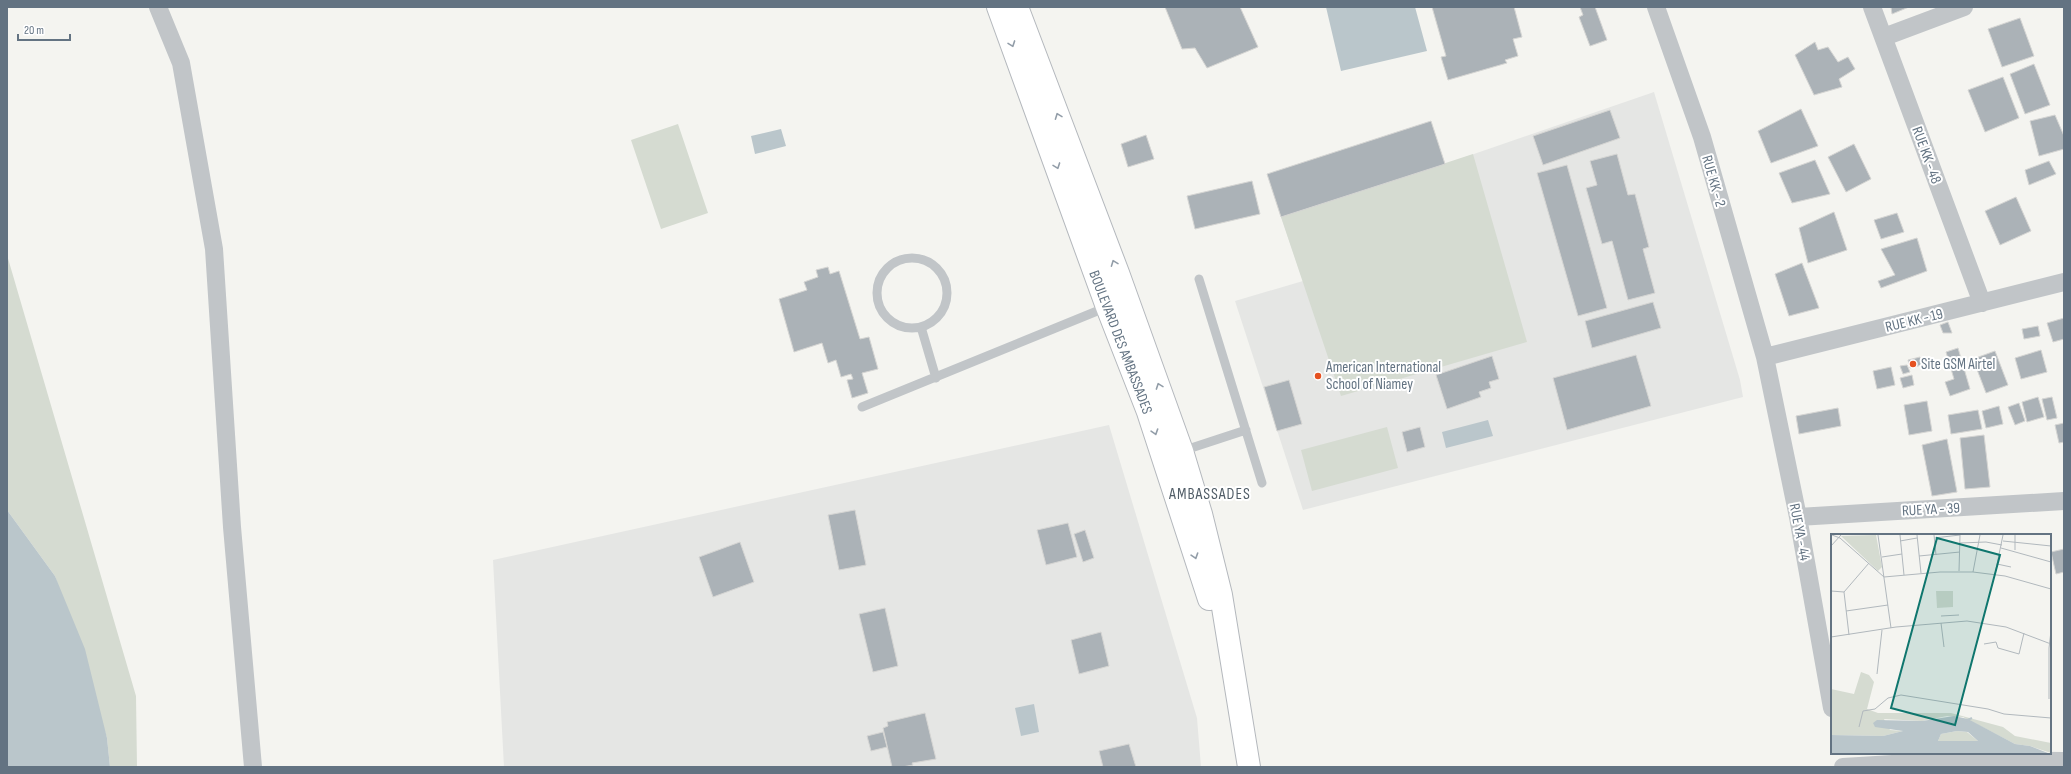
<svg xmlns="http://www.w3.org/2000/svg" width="2071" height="774" font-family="'Sofia Sans Condensed',sans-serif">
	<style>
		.built { fill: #e5e6e4 }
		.green { fill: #d5dbd1 }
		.water { fill: #bac6cb }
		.building { fill: #abb2b7; stroke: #d5d5d3 }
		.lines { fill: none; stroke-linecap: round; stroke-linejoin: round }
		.secondary-casing { stroke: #b4b8bd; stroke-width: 24 }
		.service { stroke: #c1c5c8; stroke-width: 9 }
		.minor { stroke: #c1c5c8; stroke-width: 18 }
		.secondary { stroke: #fff; stroke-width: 22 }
		.oneway { stroke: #929da8 }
		.poi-dot { fill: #e55120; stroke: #fff; stroke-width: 1.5 }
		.labels { text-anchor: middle; stroke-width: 4; stroke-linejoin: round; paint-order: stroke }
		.street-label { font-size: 15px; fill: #637382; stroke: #fff }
		.poi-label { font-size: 15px; fill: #637382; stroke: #fff; text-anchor: start }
		.neighbourhood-label { font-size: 16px; letter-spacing: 1px; fill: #515d67; stroke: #fff }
		.inset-river { fill: none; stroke: #bac6cb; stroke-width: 2 }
		.inset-road { fill: none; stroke: #b1b8bd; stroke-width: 1 }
		.view { fill: #0f766e; fill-opacity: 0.15; stroke: #0f766e; stroke-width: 2 }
		.inset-edge { fill: none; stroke: #637382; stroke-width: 2 }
	</style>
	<rect width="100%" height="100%" fill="#f4f4f0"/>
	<!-- built -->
	<path class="built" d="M1654,92L1740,380L1743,397L1303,510L1235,301L1303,281L1281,217L1445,164Z
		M1109,425L1197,718L1201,767H504L493,560Z"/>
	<!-- green -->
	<path class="green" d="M678,124L708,213L661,229L631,140Z
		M1473,154L1527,342L1341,396L1281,217Z
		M7,255L136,696L137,767H110L107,738L55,576L7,510Z
		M1387,427L1398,468L1312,491L1301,450Z"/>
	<!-- water -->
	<path class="water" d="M1326,7H1415L1427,51L1341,71Z
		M781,129L786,146L755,154L751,136Z
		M1488,420L1493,436L1446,448L1442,432Z
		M7,510L55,576L85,649L107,738L110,767H7Z
		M1034,704L1039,732L1021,736L1015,708Z"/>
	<!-- building -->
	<path class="building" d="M1165,7H1240L1258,47L1207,68L1195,48L1182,49Z
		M1432,7H1514L1522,37L1513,39L1518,56L1505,60L1507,63L1448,80L1441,57L1446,56Z
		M1580,7H1595L1607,40L1590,46L1579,17L1583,15Z
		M1891,7H1909L1892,14Z
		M2020,18L2034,56L2002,67L1988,29Z
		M1815,42L1818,50L1828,47L1838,62L1848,57L1855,69L1839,79L1842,87L1814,95L1795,55Z
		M2034,64L2050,105L2025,114L2010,74Z
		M2003,77L2019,118L1985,132L1968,90Z
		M1801,109L1818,146L1771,163L1758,131Z
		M1610,110L1620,138L1543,165L1533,136Z
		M2055,115L2064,136V149L2039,156L2030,121Z
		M1431,121L1445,164L1281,217L1267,174Z
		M1146,135L1154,159L1128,167L1121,144Z
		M1854,144L1871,179L1846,192L1828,157Z
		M1617,154L1628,195L1635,194L1649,247L1643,249L1655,293L1628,300L1612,241L1602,244L1586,188L1597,185L1590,161Z
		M1815,160L1830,194L1792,203L1779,173Z
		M2049,161L2056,174L2029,185L2025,170Z
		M1567,165L1607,308L1578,316L1537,173Z
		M1252,181L1260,214L1195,229L1187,196Z
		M2016,197L2031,231L2000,245L1985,211Z
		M1834,212L1847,250L1808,263L1799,228Z
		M1897,213L1904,232L1881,239L1874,220Z
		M1917,238L1927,271L1881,288L1878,281L1895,275L1881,249Z
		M1802,263L1819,308L1789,316L1775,274Z
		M828,267L830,274L839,271L860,339L869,337L878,369L862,373L868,393L852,398L847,380L853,379L851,374L841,377L836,360L828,363L822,343L794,352L779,299L807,290L804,282L818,277L816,270Z
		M1653,302L1661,328L1592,348L1585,321Z
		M2064,318V339L2053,342L2047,323Z
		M1948,322L1952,333H1943L1940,325Z
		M2038,326L2040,336L2024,339L2022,329Z
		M1958,348L1970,389L1950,396L1945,382L1954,379L1946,352Z
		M2041,350L2047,372L2021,379L2015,358Z
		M1995,351L2008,385L1986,393L1973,359Z
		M1636,355L1651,406L1567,430L1553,378Z
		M1492,356L1499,379L1489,382L1491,388L1479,392L1481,397L1447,409L1436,375Z
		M1920,357L1922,365L1910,368L1908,360Z
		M1907,365L1910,372L1903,374L1900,366Z
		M1891,367L1895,385L1877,389L1873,371Z
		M1912,375L1914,385L1903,388L1900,378Z
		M1289,380L1302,424L1277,431L1264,387Z
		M2038,397L2044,417L2027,422L2022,402Z
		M2052,397L2057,418L2047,420L2042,399Z
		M1927,401L1932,431L1909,435L1904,405Z
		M2019,403L2025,421L2015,425L2008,407Z
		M1999,406L2003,424L1986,428L1982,411Z
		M1838,408L1841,426L1799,434L1796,416Z
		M1978,410L1982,429L1951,434L1948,415Z
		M2064,423V442L2059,443L2055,425Z
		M1420,427L1425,447L1407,452L1402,432Z
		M1984,435L1990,487L1965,489L1960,438Z
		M1947,439L1957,492L1932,496L1922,445Z
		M855,510L866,565L839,570L828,515Z
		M1068,523L1077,557L1046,565L1037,530Z
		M1085,530L1094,558L1083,562L1074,534Z
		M740,542L754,582L713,597L699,557Z
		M2064,549V572L2056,574L2051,552Z
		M885,608L898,666L873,672L859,614Z
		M1101,632L1109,666L1079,674L1071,640Z
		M925,713L936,759L912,763L913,765L902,767H892L883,728L888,726L887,722Z
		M883,732L887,747L871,751L867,736Z
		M1129,744L1136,767H1103L1099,751Z"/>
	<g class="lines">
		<!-- secondary casing -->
		<g class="secondary-casing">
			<path id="secondary" d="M998,7L1107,307L1148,412L1209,599
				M1017,7L1118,273L1182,451L1201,514L1221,595L1249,767"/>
		</g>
		<!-- service -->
		<path class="service" d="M877 293a35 35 0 1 1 70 0a35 35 0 1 1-70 0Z
			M1199,279L1262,483
			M921,327L936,378
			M862,407L1107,307
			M1182,451L1246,430"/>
		<!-- minor -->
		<path class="minor" d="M158,7L181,63L214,249L232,527L253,767
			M1656,7L1702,137L1765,357L1798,517L1832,708
			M1872,7L1982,303
			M1884,37L1964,7
			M1765,357L2064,282
			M1798,517L2064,501
			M1843,767L1958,760L2064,761"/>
		<!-- secondary -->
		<use href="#secondary" class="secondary"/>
	</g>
	<!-- one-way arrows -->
	<defs><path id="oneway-chevron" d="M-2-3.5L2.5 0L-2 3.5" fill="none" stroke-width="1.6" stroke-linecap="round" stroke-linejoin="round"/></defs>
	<g class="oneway">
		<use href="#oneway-chevron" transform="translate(1012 44) rotate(70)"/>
		<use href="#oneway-chevron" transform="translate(1058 116) rotate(-111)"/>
		<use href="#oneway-chevron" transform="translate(1057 166) rotate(70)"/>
		<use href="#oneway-chevron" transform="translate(1114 263) rotate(-111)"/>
		<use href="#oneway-chevron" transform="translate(1159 386) rotate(-110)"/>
		<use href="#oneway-chevron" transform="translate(1155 432) rotate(72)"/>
		<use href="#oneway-chevron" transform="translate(1195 556) rotate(72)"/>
	</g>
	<!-- markers -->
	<g class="poi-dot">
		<circle cx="1913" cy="364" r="4"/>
		<circle cx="1318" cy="376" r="4"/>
	</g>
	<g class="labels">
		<!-- street labels -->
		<g class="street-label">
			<text transform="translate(1927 155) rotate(70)" y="5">RUE KK - 48</text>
			<text transform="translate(1714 181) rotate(74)" y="5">RUE KK - 2</text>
			<text transform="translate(1914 320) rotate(-14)" y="5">RUE KK - 19</text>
			<text transform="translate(1121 342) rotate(69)" y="5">BOULEVARD DES AMBASSADES</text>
			<text transform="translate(1931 509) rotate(-3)" y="5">RUE YA - 39</text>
			<text transform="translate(1800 532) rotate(79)" y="5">RUE YA - 44</text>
		</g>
		<!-- poi labels -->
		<g class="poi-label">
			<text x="1921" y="369">Site GSM Airtel</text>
			<text x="1326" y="372">American International<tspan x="1326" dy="17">School of Niamey</tspan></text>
		</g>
		<!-- neighbourhood labels -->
		<g class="neighbourhood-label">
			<text x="1210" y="499">AMBASSADES</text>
		</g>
	</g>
	<!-- overview -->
	<g transform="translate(1831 534)">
		<rect width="220" height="220" fill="#f4f4f0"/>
		<path d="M45,1L51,33L47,37L10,2ZM105,57H122V73L106,74ZM30,138L38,141L43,148L36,175L47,179H120L172,193L184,202L220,209V219L199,212L184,210L132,183L116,182L91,187L53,185L59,196L72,197L52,202L0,201V155L23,160ZM126,197L136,198L147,207H107L110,200Z" fill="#d5dbd1"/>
		<path d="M123,182L137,185L184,210L199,212L217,219H0V201L52,202L72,197L44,193L42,189L46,186L91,187ZM126,197L137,198L147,207H107L110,200Z" fill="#bac6cb" fill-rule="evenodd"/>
		<path class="inset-river" d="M105,205L107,199L141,184"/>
		<path class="inset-road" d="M1,1L9,4L53,43L109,38H142L174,42L220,55M47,1L60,94M69,1L73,41M86,1L90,39M103,1L105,21M103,4L129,1M69,7L86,4M172,7L220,12M129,9L155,8L171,11M0,12L10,1M170,14L220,28M184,16V1M88,22L129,18M51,23L71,20M166,30L180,33M128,37L129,1M142,38L149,1M164,40L172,1M0,57L13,58M13,58L18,101M13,58L38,29M15,77L57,71M110,82L128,81M110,89L113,113M0,103L65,93L136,87L175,93L220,110M153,110L165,108L167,114L188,120L193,99M46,140L51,96M218,165V114L220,97M28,193L32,177L44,175L57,164L70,161L157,175L173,180L220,184"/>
		<path class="view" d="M106,4L169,21L124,191L60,174Z"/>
		<rect width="220" height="220" class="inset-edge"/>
	</g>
	<!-- border -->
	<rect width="2071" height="774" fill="none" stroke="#637382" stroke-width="16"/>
	<!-- scale -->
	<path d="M18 34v6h52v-6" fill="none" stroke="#637382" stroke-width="2"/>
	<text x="24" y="34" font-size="12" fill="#637382" stroke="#ffffff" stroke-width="3" paint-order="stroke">20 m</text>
</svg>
